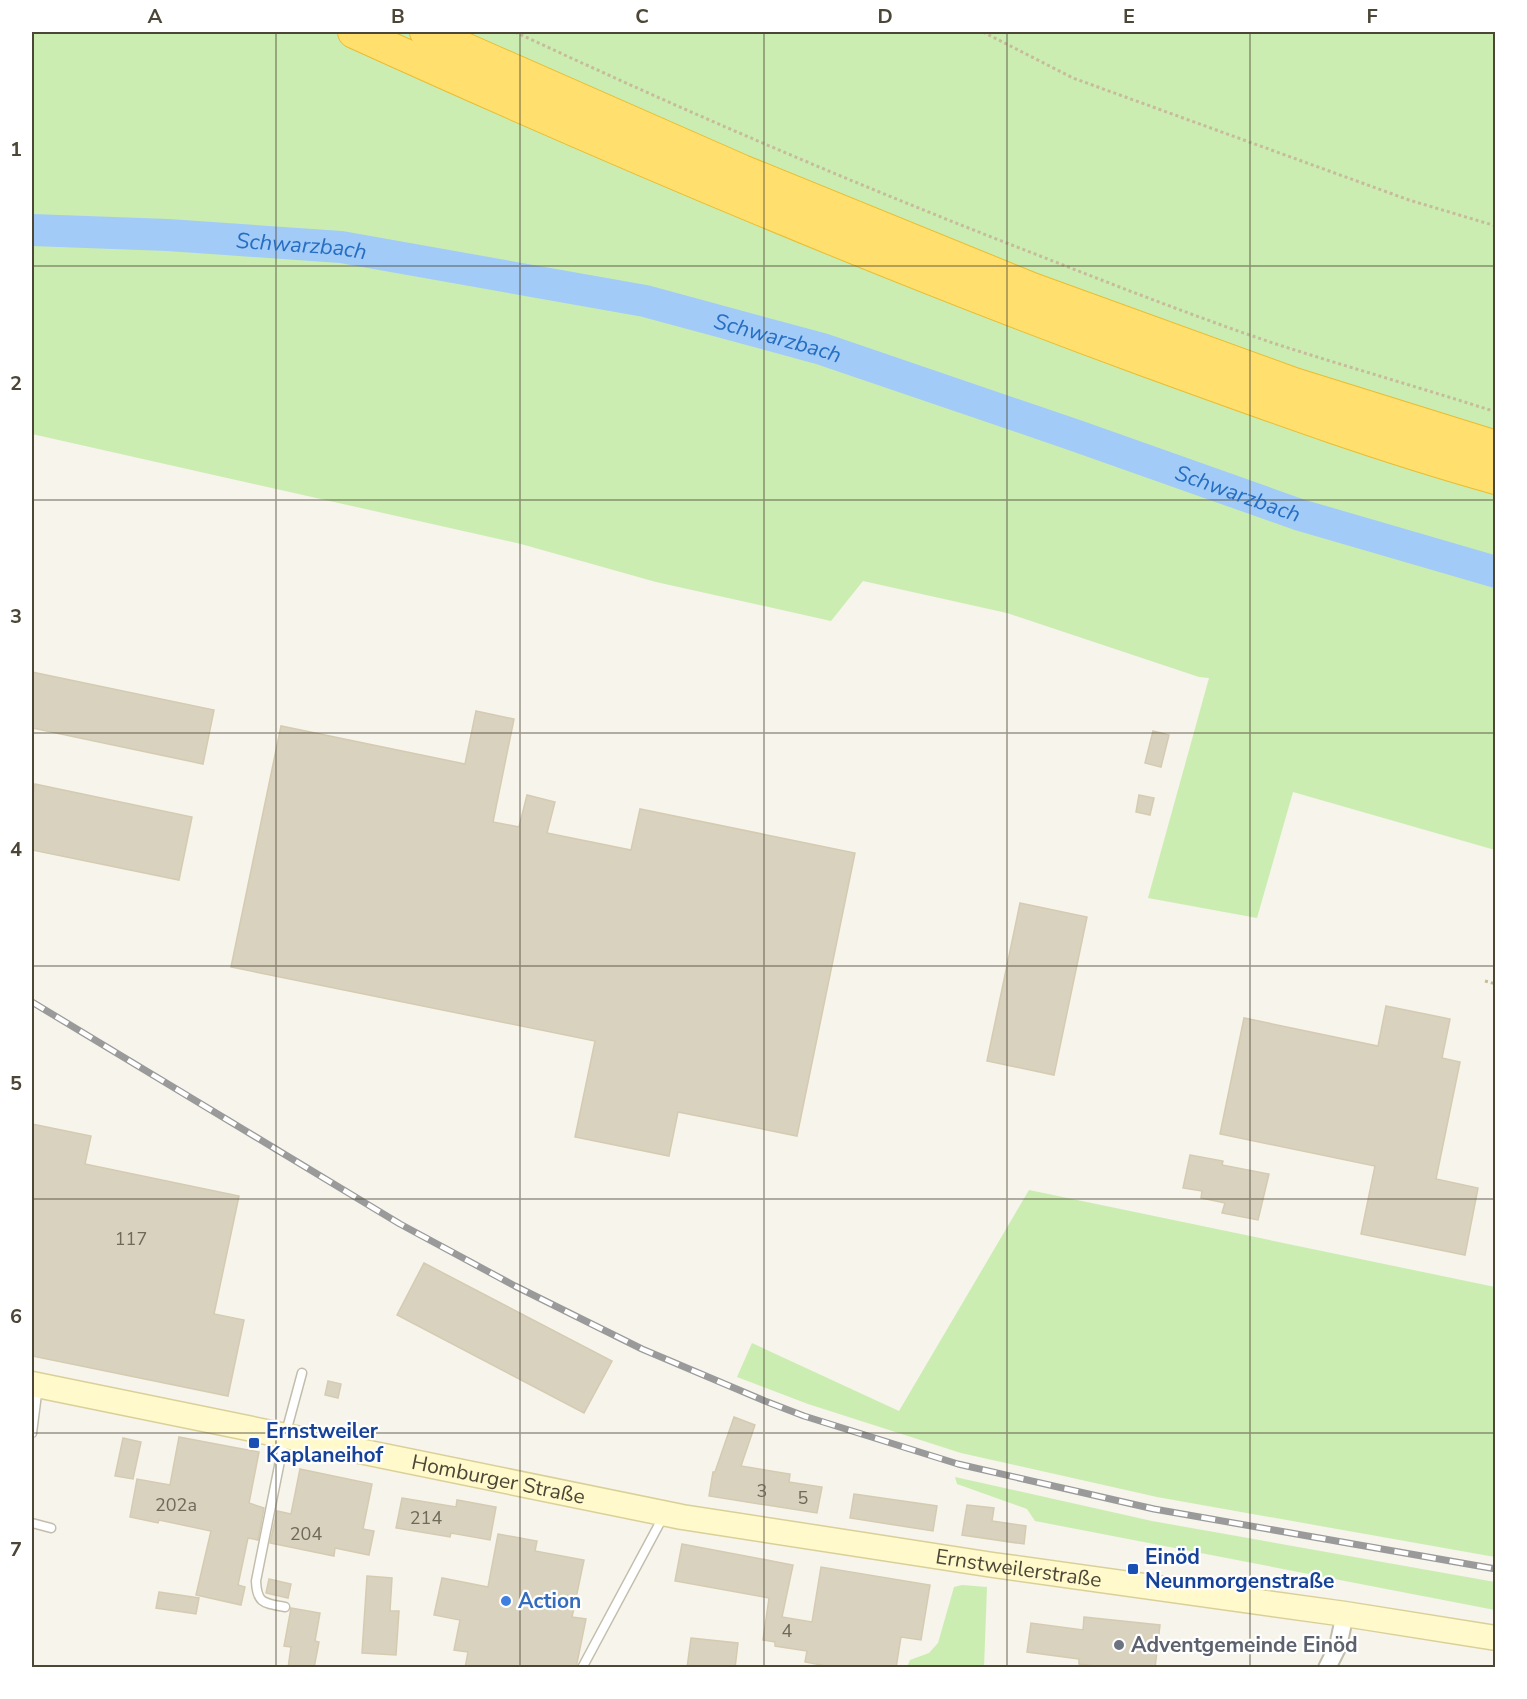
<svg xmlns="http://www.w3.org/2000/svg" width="1527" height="1699" font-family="'Nunito Sans',sans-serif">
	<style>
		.green { fill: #cbedb1 }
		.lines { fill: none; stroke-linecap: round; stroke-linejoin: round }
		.river { stroke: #a3cbf7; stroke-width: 32 }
		.building { fill: #d9d2bf; stroke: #d5cbb1; stroke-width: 1.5 }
		.service-casing { stroke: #c3beac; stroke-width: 11 }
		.minor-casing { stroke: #c3beac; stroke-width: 20 }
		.secondary-casing { stroke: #dad097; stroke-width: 27 }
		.motorway-casing { stroke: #ebbc30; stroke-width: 34 }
		.path { stroke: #c6bc9c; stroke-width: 3; stroke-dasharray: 3 3; stroke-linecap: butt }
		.service { stroke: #fff; stroke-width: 8 }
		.minor { stroke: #fff; stroke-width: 16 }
		.secondary { stroke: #fff9cc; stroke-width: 24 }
		.motorway { stroke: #ffdf6d; stroke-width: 32 }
		.rail-casing { stroke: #9a9a9a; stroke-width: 7 }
		.rail { stroke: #fff; stroke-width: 4.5; stroke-dasharray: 14; stroke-linecap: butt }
		.grid { fill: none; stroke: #4c4637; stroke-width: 1.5; stroke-opacity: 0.55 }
		.transit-dot { fill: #1a4fb4; stroke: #fff; stroke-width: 2 }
		.shop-dot { fill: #3f7fe0; stroke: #fff; stroke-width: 2 }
		.worship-dot { fill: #6b7280; stroke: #fff; stroke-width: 2 }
		.labels { text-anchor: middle; stroke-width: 4.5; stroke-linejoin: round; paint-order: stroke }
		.number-label { font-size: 18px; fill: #6f6959 }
		.transit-label { font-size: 21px; font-weight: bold; fill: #164399; stroke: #fff; text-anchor: start }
		.street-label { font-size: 21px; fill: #4c4637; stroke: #fff }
		.shop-label { font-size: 21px; font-weight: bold; fill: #366cbe; stroke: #fff; text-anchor: start }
		.worship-label { font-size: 21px; font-weight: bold; fill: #5b616d; stroke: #fff; text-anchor: start }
		.water-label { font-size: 22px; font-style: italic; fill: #256ec3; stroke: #fff }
		.neatline { fill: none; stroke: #4c4637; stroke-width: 2 }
		.grid-label { font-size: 20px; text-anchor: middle; font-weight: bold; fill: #4c4637 }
	</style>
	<rect width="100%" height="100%" fill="#f6f4eb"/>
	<!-- green -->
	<path class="green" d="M32,32H1495V850L1293,792L1257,918L1148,898L1209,678L1199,677L1007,613L863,581L831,621L656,582L521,544L32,434Z
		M1029,1190L1495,1287V1557L1157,1497L961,1453L808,1404L737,1377L752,1343L899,1411Z
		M955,1477L1152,1521L1495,1582V1610L1035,1521L1027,1509L957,1484Z
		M962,1585L987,1587L984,1667H907L910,1660L929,1653L938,1643L954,1587Z"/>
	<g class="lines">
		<!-- river -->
		<path class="river" id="s1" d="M32,230L168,235L341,247L645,301L822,349L1077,436L1300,515L1496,572"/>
	</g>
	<!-- building -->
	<path class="building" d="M32,672L214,710L203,764L32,728Z
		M476,711L514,719L493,822L519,827L527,795L555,802L547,833L631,850L640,809L855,853L797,1136L678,1112L669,1156L575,1137L595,1041L231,967L281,726L465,764Z
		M1153,731L1169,735L1161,767L1145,763Z
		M35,784L192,817L179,880L32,850V800Z
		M1139,795L1154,798L1150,815L1136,812Z
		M1020,903L1087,917L1054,1075L987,1061Z
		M1386,1006L1450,1019L1442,1058L1460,1062L1436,1179L1478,1188L1465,1255L1361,1234L1375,1166L1220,1134L1244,1018L1378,1046Z
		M32,1124L91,1136L85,1164L239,1196L214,1314L244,1320L228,1396L32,1356Z
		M1190,1155L1223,1161L1222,1165L1269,1174L1258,1220L1222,1213L1225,1203L1201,1198L1202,1191L1183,1188Z
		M424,1263L612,1361L584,1413L397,1315Z
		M328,1381L341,1384L338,1398L325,1395Z
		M734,1417L755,1425L741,1466L790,1474L789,1482L822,1487L817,1513L709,1496L713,1472H715Z
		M179,1437L259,1452L249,1503L264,1508L258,1540L248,1538L238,1585L245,1587L241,1605L196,1595L211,1531L159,1520L158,1523L130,1517L137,1479L170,1485Z
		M123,1438L141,1442L133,1479L115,1476Z
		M300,1469L372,1484L363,1529L374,1531L369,1555L335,1548L334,1556L270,1543L277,1511L291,1514Z
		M854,1494L937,1506L933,1531L850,1518Z
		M402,1498L456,1507L457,1500L496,1507L490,1540L451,1533L450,1537L396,1528Z
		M967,1505L994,1508L992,1521L1026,1526L1024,1544L962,1535Z
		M498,1534L537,1541L535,1551L584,1560L572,1617L586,1619L576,1668H465L468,1652L454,1650L460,1620L434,1615L442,1578L488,1587Z
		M682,1544L793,1565L782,1617L812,1622L821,1567L930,1585L921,1640L901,1637L896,1668H837L805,1662L807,1651L775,1646V1642L763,1640L769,1598L675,1581Z
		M367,1576L392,1578L390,1611H399L396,1655L362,1653Z
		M269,1579L291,1584L288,1598L266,1593Z
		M159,1592L199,1598L196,1614L156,1608Z
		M291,1608L320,1613L315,1641L319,1642L314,1668H288L291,1647L284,1646Z
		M1084,1617L1160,1625L1155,1668H1110L1079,1664V1659L1027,1652L1031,1623L1083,1630Z
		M691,1638L738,1643L735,1668H687Z"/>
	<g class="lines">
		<!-- service casing -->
		<g class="service-casing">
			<path id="service" d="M32,1433L38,1386
				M32,1523L51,1528
				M285,1607C264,1603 257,1604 256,1581L285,1436L302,1373
				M582,1668L663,1517"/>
		</g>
		<!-- minor casing -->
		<g class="minor-casing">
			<path id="minor" d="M1327,1668L1338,1646L1345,1614"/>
		</g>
		<!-- secondary casing -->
		<g class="secondary-casing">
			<g id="secondary">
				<path id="s2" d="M32,1384L682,1517L993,1565L1345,1614L1496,1638"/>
			</g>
		</g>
		<!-- motorway casing -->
		<g class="motorway-casing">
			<path id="motorway" d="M354,32C614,150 877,262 1145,360C1261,402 1377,445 1496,478
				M426,32L742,171L1032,289L1294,384L1496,447"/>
		</g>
		<!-- path -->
		<path class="path" d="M515,32C686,112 859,186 1035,254C1114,285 1193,316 1273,343C1347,367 1422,388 1496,412
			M983,32L1073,78L1409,200L1496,226
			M1485,981L1496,984"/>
		<!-- service -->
		<use href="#service" class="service"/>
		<!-- minor -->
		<use href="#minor" class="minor"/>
		<!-- secondary -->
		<use href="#secondary" class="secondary"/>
		<!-- motorway -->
		<use href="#motorway" class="motorway"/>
		<!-- rail casing -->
		<g class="rail-casing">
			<path id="rail" d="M32,1002L400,1224L515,1286L642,1349L765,1401L804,1416L958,1464L1154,1509L1496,1569"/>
		</g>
		<!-- rail -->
		<use href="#rail" class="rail"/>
	</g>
	<!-- grid -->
	<path class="grid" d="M276,32V1668M520,32V1668M764,32V1668M1007,32V1668M1250,32V1668M32,266H1496M32,500H1496M32,733H1496M32,966H1496M32,1199H1496M32,1433H1496"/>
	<!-- markers -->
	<g class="transit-dot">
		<rect x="248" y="1437" width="12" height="12" rx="3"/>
		<rect x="1127" y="1563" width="12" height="12" rx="3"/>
	</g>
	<circle class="shop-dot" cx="506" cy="1601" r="6"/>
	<circle class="worship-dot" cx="1119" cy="1645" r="6"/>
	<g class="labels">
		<!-- number labels -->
		<g class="number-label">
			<text x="131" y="1245">117</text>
			<text x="762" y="1497">3</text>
			<text x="803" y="1504">5</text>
			<text x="176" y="1511">202a</text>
			<text x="426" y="1524">214</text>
			<text x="306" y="1540">204</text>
			<text x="787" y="1637">4</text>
		</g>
		<!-- transit labels -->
		<g class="transit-label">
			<text x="266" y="1438">Ernstweiler<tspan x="266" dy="24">Kaplaneihof</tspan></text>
			<text x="1145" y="1564">Einöd<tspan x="1145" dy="24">Neunmorgenstraße</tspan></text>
		</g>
		<!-- street labels -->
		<g class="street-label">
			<text dy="7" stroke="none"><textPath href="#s2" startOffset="476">Homburger Straße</textPath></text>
			<text dy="7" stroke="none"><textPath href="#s2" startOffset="1004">Ernstweilerstraße</textPath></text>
		</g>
		<!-- shop labels -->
		<g class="shop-label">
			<text x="518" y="1608">Action</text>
		</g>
		<!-- worship labels -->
		<g class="worship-label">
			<text x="1131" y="1652">Adventgemeinde Einöd</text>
		</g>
		<!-- water labels -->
		<g class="water-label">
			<text dy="8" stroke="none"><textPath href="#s1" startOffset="270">Schwarzbach</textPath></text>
			<text dy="8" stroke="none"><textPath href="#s1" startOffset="756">Schwarzbach</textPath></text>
			<text dy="8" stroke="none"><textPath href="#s1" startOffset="1242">Schwarzbach</textPath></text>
		</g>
	</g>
	<!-- border -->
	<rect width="1527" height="1699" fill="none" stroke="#ffffff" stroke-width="66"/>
	<rect x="33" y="33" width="1461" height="1633" class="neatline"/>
	<g class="grid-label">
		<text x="155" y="23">A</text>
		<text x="398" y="23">B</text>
		<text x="642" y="23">C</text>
		<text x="885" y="23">D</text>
		<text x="1129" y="23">E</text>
		<text x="1372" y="23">F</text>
		<text x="16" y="156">1</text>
		<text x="16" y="390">2</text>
		<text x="16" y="623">3</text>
		<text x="16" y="856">4</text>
		<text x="16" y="1090">5</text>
		<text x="16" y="1323">6</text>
		<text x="16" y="1556">7</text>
	</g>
</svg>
